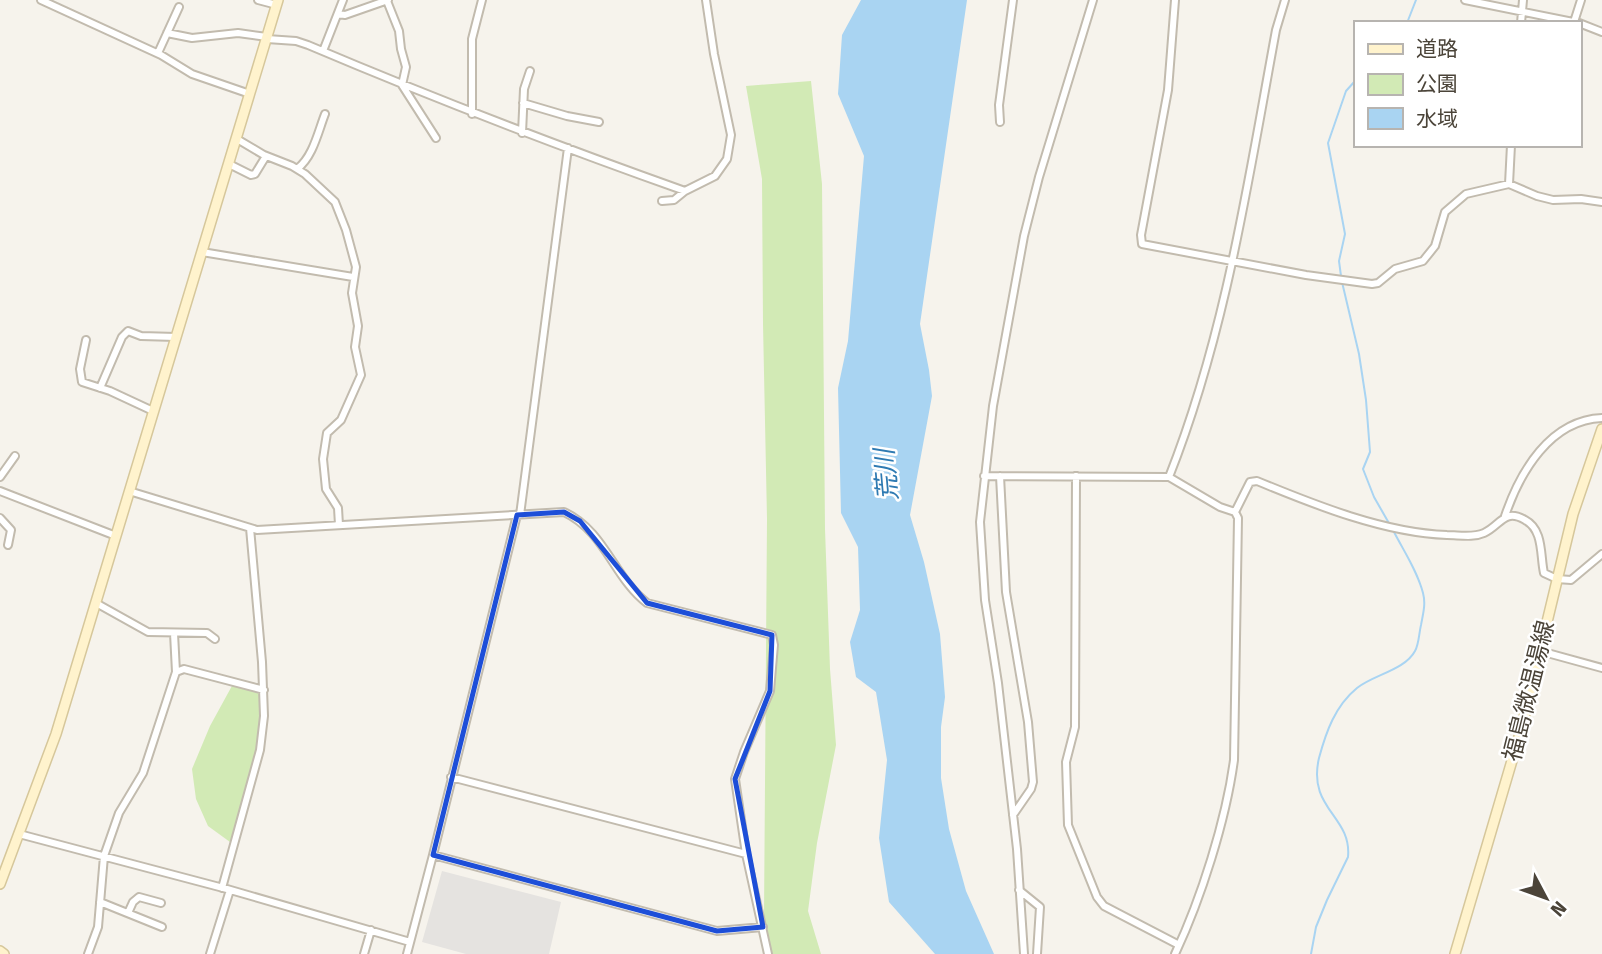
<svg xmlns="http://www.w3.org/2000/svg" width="1602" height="954" font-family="'Fira Sans','Noto Sans JP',sans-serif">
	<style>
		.green { fill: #d2eab5 }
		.parking { fill: #e5e3e0 }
		.water { fill: #a9d4f2 }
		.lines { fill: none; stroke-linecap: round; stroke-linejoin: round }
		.stream { stroke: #a9d4f2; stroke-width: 2 }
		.street-casing { stroke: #c2bbae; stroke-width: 10 }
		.secondary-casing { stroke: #d6c79b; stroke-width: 12 }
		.street { stroke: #fff; stroke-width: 6 }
		.secondary { stroke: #fff3cd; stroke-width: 9 }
		.marked { fill: none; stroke: #1d4ed8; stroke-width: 5; stroke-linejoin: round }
		.labels { text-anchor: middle; stroke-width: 5; stroke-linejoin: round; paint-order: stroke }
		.street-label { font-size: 24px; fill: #4b4439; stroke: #fff }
		.water-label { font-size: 26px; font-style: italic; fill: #2e7ab2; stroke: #fff }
	</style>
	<rect width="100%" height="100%" fill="#f6f3ec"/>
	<!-- green -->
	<path class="green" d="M811,81L822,184L825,529L830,669L836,745L817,843L808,911L821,954H769L764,915L767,519L763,324L762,179L746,86Z
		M233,684L262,692V718L258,752L232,842H230L208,826L196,799L192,769L210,726Z"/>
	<!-- parking -->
	<path class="parking" d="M442,871L561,902L549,954H466L422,942Z"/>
	<!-- water -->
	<path class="water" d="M861,0H967L920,324L929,370L932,396L910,515L924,562L940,634L945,697L941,727V778L949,829L966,891L994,954H935L889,902L879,838L887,760L876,692L856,677L850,642L860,610L858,547L841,513L838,388L848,341L864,156L838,94L842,35Z"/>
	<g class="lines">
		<!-- stream -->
		<path class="stream" d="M1407,23L1416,0
			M1341,276L1339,261L1345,234L1328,143L1346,91L1355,81
			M1342,282L1359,354L1366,400L1370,452L1363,469L1374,497L1390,525
			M1311,954L1316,927L1327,900L1348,857C1352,816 1307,809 1319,758C1326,732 1335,706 1357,688C1373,675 1405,670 1415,651C1419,644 1419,633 1421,625C1423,614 1426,604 1423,593C1417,570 1403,550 1393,530"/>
		<!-- street casing -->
		<g class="street-casing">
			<path id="street" d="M41,0L161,55L192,74L250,94
				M258,0L277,5
				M1175,0L1168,90L1141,235L1142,244L1306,275L1372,284L1378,283L1395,269L1423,261L1435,246L1445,212L1466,194L1509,184L1537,196L1553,200L1581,199L1602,202
				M1465,0L1578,23
				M387,1L399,31L401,49L406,67L402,85L436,138
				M338,14L345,15L388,0
				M1574,22L1581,0
				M1521,23L1523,0
				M1579,23L1602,32
				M167,33L192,38L238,33L267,37
				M267,39L296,41L308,45C433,98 558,146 685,191
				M323,51L343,0
				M158,53L179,7
				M523,103L567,116L599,122
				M472,114V39L482,0
				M1000,122L999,105L1013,0
				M522,133L524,89L530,71
				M237,139L264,155L292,166L305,174L335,202L346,230L356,267L352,293L358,326L355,347L361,375L341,420L327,433L323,459L326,489L338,508L339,525
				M229,164L251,175L255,174L266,156
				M297,169C313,157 318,132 325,114
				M1509,184L1511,145
				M662,201L674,200L685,191L715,176L727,159L731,135L714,54L706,0
				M202,252L353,277
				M86,340L80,369L82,382L110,391L153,411
				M100,388L122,337L128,331L141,336L176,337
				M984,476L1169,477L1220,507L1235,512L1250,482L1257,481C1315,505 1385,533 1447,535C1459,535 1473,538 1484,533C1501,525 1504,508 1525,520C1544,530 1540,556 1544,573L1557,579L1571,580L1602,554
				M1000,476L1006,592L1028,722L1033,782L1031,789L1013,815
				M1076,476L1075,727L1066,762L1068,825L1097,897L1104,906L1179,945
				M0,477L15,456
				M1169,477C1226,333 1248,181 1276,30L1285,0
				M0,491L116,536
				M129,491L257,530L564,512C605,531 614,578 647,603L772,635L774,645L770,691L744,752L735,779L746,854L768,954
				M520,515L568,148
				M1505,516C1520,472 1550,420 1602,418
				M0,518L11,530L8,545
				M96,603L148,632L207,633L215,639
				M174,633L176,672
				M1540,651L1602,668
				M451,777L746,854
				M19,834L227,889L410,942
				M433,855L717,931L763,927
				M222,888L260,750L264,716L262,662L250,528
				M1019,890L1040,907L1037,954
				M100,902L162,927
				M128,913L133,902L139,897L161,903
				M88,954L98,927L104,856L119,813L143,773L176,672L184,669L264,690
				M210,954L230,890
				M364,954L371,930
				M407,954L433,855L517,515
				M1024,954L1017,849L998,683L985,600L980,522L993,406L1024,236L1039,177L1093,0
				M1175,954C1201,899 1226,820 1234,760L1238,518L1235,512"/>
		</g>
		<!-- secondary casing -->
		<g class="secondary-casing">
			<path id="secondary" d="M0,884L56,734L278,0
				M0,951L4,954
				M1455,954L1521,730L1573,514L1602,429"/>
		</g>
		<!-- street -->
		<use href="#street" class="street"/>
		<!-- secondary -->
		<use href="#secondary" class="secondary"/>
	</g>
	<!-- marked area -->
	<path class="marked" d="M564,512L580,521L647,603L772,635L770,691L735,779L763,927L717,931L433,855L517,515Z"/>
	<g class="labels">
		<!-- street labels -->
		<g class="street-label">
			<text transform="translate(1529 691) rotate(-76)" y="8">福島微温湯線</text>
		</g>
		<!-- water labels -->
		<g class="water-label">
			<text transform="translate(886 475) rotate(-95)" y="9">荒川</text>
		</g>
	</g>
	<!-- legend -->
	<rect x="1354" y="21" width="228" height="126" fill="#ffffff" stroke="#b7b4b0" stroke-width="2"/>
	<rect x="1368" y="44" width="35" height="10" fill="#fff3cd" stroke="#b7b4b0" stroke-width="2"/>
	<text x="1416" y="56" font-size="21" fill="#4b4439">道路</text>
	<rect x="1368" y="74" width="35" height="21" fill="#d2eab5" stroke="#b7b4b0" stroke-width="2"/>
	<text x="1416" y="91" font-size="21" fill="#4b4439">公園</text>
	<rect x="1368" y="108" width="35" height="21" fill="#a9d4f2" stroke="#b7b4b0" stroke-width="2"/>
	<text x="1416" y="126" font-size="21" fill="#4b4439">水域</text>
	<!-- north arrow -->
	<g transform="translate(1546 898) rotate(131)" stroke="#ffffff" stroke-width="5" paint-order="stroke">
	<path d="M0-5L12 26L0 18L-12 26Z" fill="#4b4439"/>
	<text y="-10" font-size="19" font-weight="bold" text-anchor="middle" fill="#4b4439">N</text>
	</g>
</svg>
